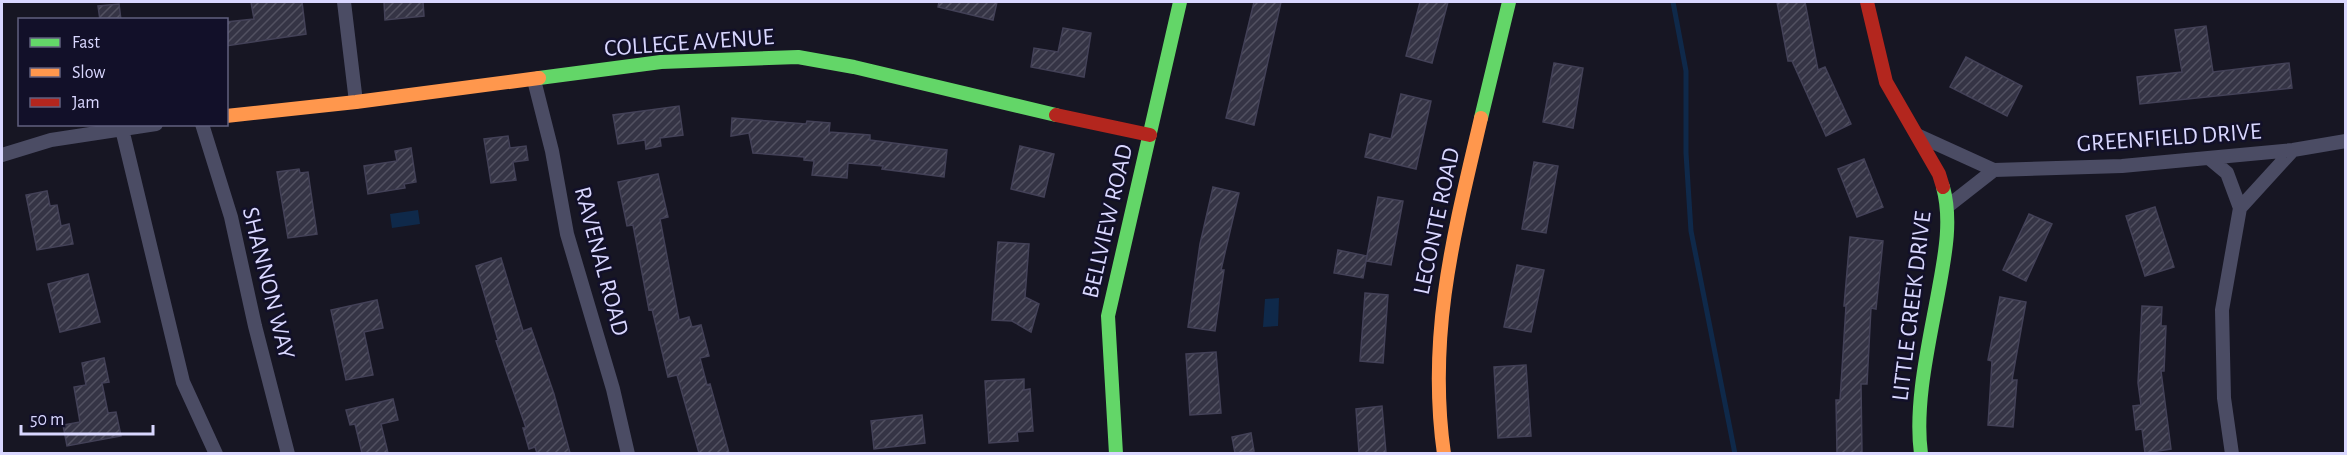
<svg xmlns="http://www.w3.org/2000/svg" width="2347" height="455" font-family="'Alegreya Sans',sans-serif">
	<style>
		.water { fill: #0f294a }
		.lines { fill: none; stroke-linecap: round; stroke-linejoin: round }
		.stream { stroke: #0f294a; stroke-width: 5 }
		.building { fill: url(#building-hatch); stroke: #434157; stroke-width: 1.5 }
		.street { stroke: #4b4c64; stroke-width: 14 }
		.fast { stroke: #63d668; stroke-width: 14 }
		.slow { stroke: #ff974d; stroke-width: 14 }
		.jam { stroke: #b3261e; stroke-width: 14 }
		.labels { text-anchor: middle; stroke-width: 5; stroke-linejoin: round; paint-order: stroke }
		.street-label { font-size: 24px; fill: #d9d7ff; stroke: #121029 }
	</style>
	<defs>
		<pattern id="building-hatch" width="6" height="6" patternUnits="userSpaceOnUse" patternTransform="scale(1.5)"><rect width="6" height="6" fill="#353445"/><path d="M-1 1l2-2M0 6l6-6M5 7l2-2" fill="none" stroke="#525161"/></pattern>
	</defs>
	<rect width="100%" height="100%" fill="#171623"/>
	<!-- water -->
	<path class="water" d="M418,210L420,224L392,228L390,214Z
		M1279,298L1278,326L1263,327L1265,299Z"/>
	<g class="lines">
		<!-- stream -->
		<path class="stream" d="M1673,2L1686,71V153L1691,231L1735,454"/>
	</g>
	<!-- building -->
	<path class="building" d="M251,2H302L306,34L226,46V22L254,19Z
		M384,2H423L424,16L385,20Z
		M939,2H997L993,20L938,7Z
		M1254,2H1281L1254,125L1226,118Z
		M1420,2H1448L1432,63L1406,56Z
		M1777,2H1805L1818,70L1825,67L1851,124L1826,136L1792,61H1788Z
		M119,4L121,20H100L98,6Z
		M2206,26L2213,72L2289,63L2292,88L2140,104L2137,77L2182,72L2175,30Z
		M1063,28L1091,33L1084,77L1031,67L1034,48L1058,52Z
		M1966,57L2022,86L2007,116L1950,87Z
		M1554,63L1583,68L1573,128L1543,122Z
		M1401,94L1431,101L1416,169L1365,157L1370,134L1391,139Z
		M679,106L683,135L660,138L661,146L646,149L645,140L618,144L613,115Z
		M732,118L806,124L807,121L830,123L829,132L870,135V140L947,150L944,177L882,169L883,166L848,163L847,178L812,175L814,161L804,160V157L753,153L749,133L731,136Z
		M508,136L510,148L526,146L528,160L513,162L516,180L491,183L484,139Z
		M1020,146L1054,154L1044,197L1011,189Z
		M411,148L416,182L404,184L405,188L368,194L364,166L397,161L395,151Z
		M1864,159L1883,207L1857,217L1838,169Z
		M1534,162L1558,166L1546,233L1522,229Z
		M299,169L300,173L308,172L317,234L288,238L277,172Z
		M658,174L668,217L660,219L679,320L689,317L692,327L701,325L709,356L700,358L707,385L710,384L729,453H699L677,375L668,377L652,309L649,310L633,225L627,226L618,182Z
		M1213,187L1239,193L1221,270H1224L1215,331L1188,327L1200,244Z
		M47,191L50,206L57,205L61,226L69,224L73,244L37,250L26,195Z
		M1378,197L1403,201L1391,265L1366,261Z
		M2155,207L2174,267L2145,276L2126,216Z
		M2029,214L2052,224L2026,281L2003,270Z
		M1850,237L1883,241L1876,309L1871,308L1867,384H1861L1862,453H1837L1836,400H1840L1846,306H1844Z
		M998,242L1029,244L1025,297L1039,304L1031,332L1012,321L992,320Z
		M1338,250L1367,256L1363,278L1334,273Z
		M501,258L523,331L531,328L554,394L570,453H537L535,447L529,449L523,428H526L496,341L498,340L476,266Z
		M1517,265L1544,270L1531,332L1504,327Z
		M88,274L100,322L60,332L48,284Z
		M1365,293L1388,295L1383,363L1360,361Z
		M2000,297L2026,302L2012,380H2017L2013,427L1988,425L1992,361L1988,360Z
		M377,300L383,328L364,332L373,375L346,380L331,310Z
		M2142,306L2162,307L2161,326H2166L2164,371H2161L2171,449L2145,453L2142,429L2136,430L2133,406L2141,405L2138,383Z
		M1216,352L1221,413L1190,415L1186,354Z
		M104,358L109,382L102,383L108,413L116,412L121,436L67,446L63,425L80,422L74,387L86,385L82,363Z
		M1526,365L1531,436L1498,438L1494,367Z
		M1024,379V390L1030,389L1033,431L1017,432L1018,441L989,443L985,381Z
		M393,399L398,420L381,424L388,453H362L355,424L350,425L346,410Z
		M1382,406L1386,453H1359L1356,409Z
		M922,415L925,443L874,449L871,421Z
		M1251,433L1254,451L1235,453L1232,437Z"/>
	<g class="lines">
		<!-- street -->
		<path class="street" d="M344,2L356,102
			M534,80L552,151L567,234L613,389L628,454
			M202,124L231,217L255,326L288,454
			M122,129L183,382L216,454
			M1917,135L1994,170L2122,166L2293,150L2346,141
			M2,155L51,140L156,124
			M2209,158L2227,173L2240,208L2222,310L2224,398L2232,454
			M1948,206L1994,170
			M2240,208L2293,150"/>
		<!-- fast -->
		<path class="fast" d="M539,78L661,62L798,57L854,67L1056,115
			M1481,118L1509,2
			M1116,454L1108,316L1180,2
			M1921,454C1914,403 1930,339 1939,288C1945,255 1952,220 1943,187"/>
		<!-- slow -->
		<path class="slow" d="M226,116L356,102L539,78
			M1444,454C1427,335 1454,233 1481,118"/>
		<!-- jam -->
		<path class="jam" d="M1867,2L1886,82L1939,174L1943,187
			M1056,115L1150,135"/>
	</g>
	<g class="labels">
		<!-- street labels -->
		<g class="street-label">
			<text transform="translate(689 42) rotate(-4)" y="8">COLLEGE AVENUE</text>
			<text transform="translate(2169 137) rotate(-4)" y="8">GREENFIELD DRIVE</text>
			<text transform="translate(1107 221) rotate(-77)" y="8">BELLVIEW ROAD</text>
			<text transform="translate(1436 221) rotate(-78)" y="8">LECONTE ROAD</text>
			<text transform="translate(602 261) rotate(75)" y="8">RAVENAL ROAD</text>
			<text transform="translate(269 283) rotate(76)" y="8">SHANNON WAY</text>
			<text transform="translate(1911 306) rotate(-83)" y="8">LITTLE CREEK DRIVE</text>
		</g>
	</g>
	<!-- border -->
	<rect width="2347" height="455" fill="none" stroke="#d9d7ff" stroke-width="6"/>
	<!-- legend -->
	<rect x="18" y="18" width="210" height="108" fill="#121029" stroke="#62607f" stroke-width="1.5"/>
	<rect x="30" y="38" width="30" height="9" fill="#63d668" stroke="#62607f" stroke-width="1.5"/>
	<text x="72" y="48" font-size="18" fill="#d9d7ff">Fast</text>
	<rect x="30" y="68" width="30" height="9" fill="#ff974d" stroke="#62607f" stroke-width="1.5"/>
	<text x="72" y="78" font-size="18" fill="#d9d7ff">Slow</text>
	<rect x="30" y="98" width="30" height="9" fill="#b3261e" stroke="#62607f" stroke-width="1.5"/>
	<text x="72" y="108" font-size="18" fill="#d9d7ff">Jam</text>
	<!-- scale -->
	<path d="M21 425v9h132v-9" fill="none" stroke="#d9d7ff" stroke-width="3"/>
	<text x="30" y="425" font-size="18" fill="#d9d7ff" stroke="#121029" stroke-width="4.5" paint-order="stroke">50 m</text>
</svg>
